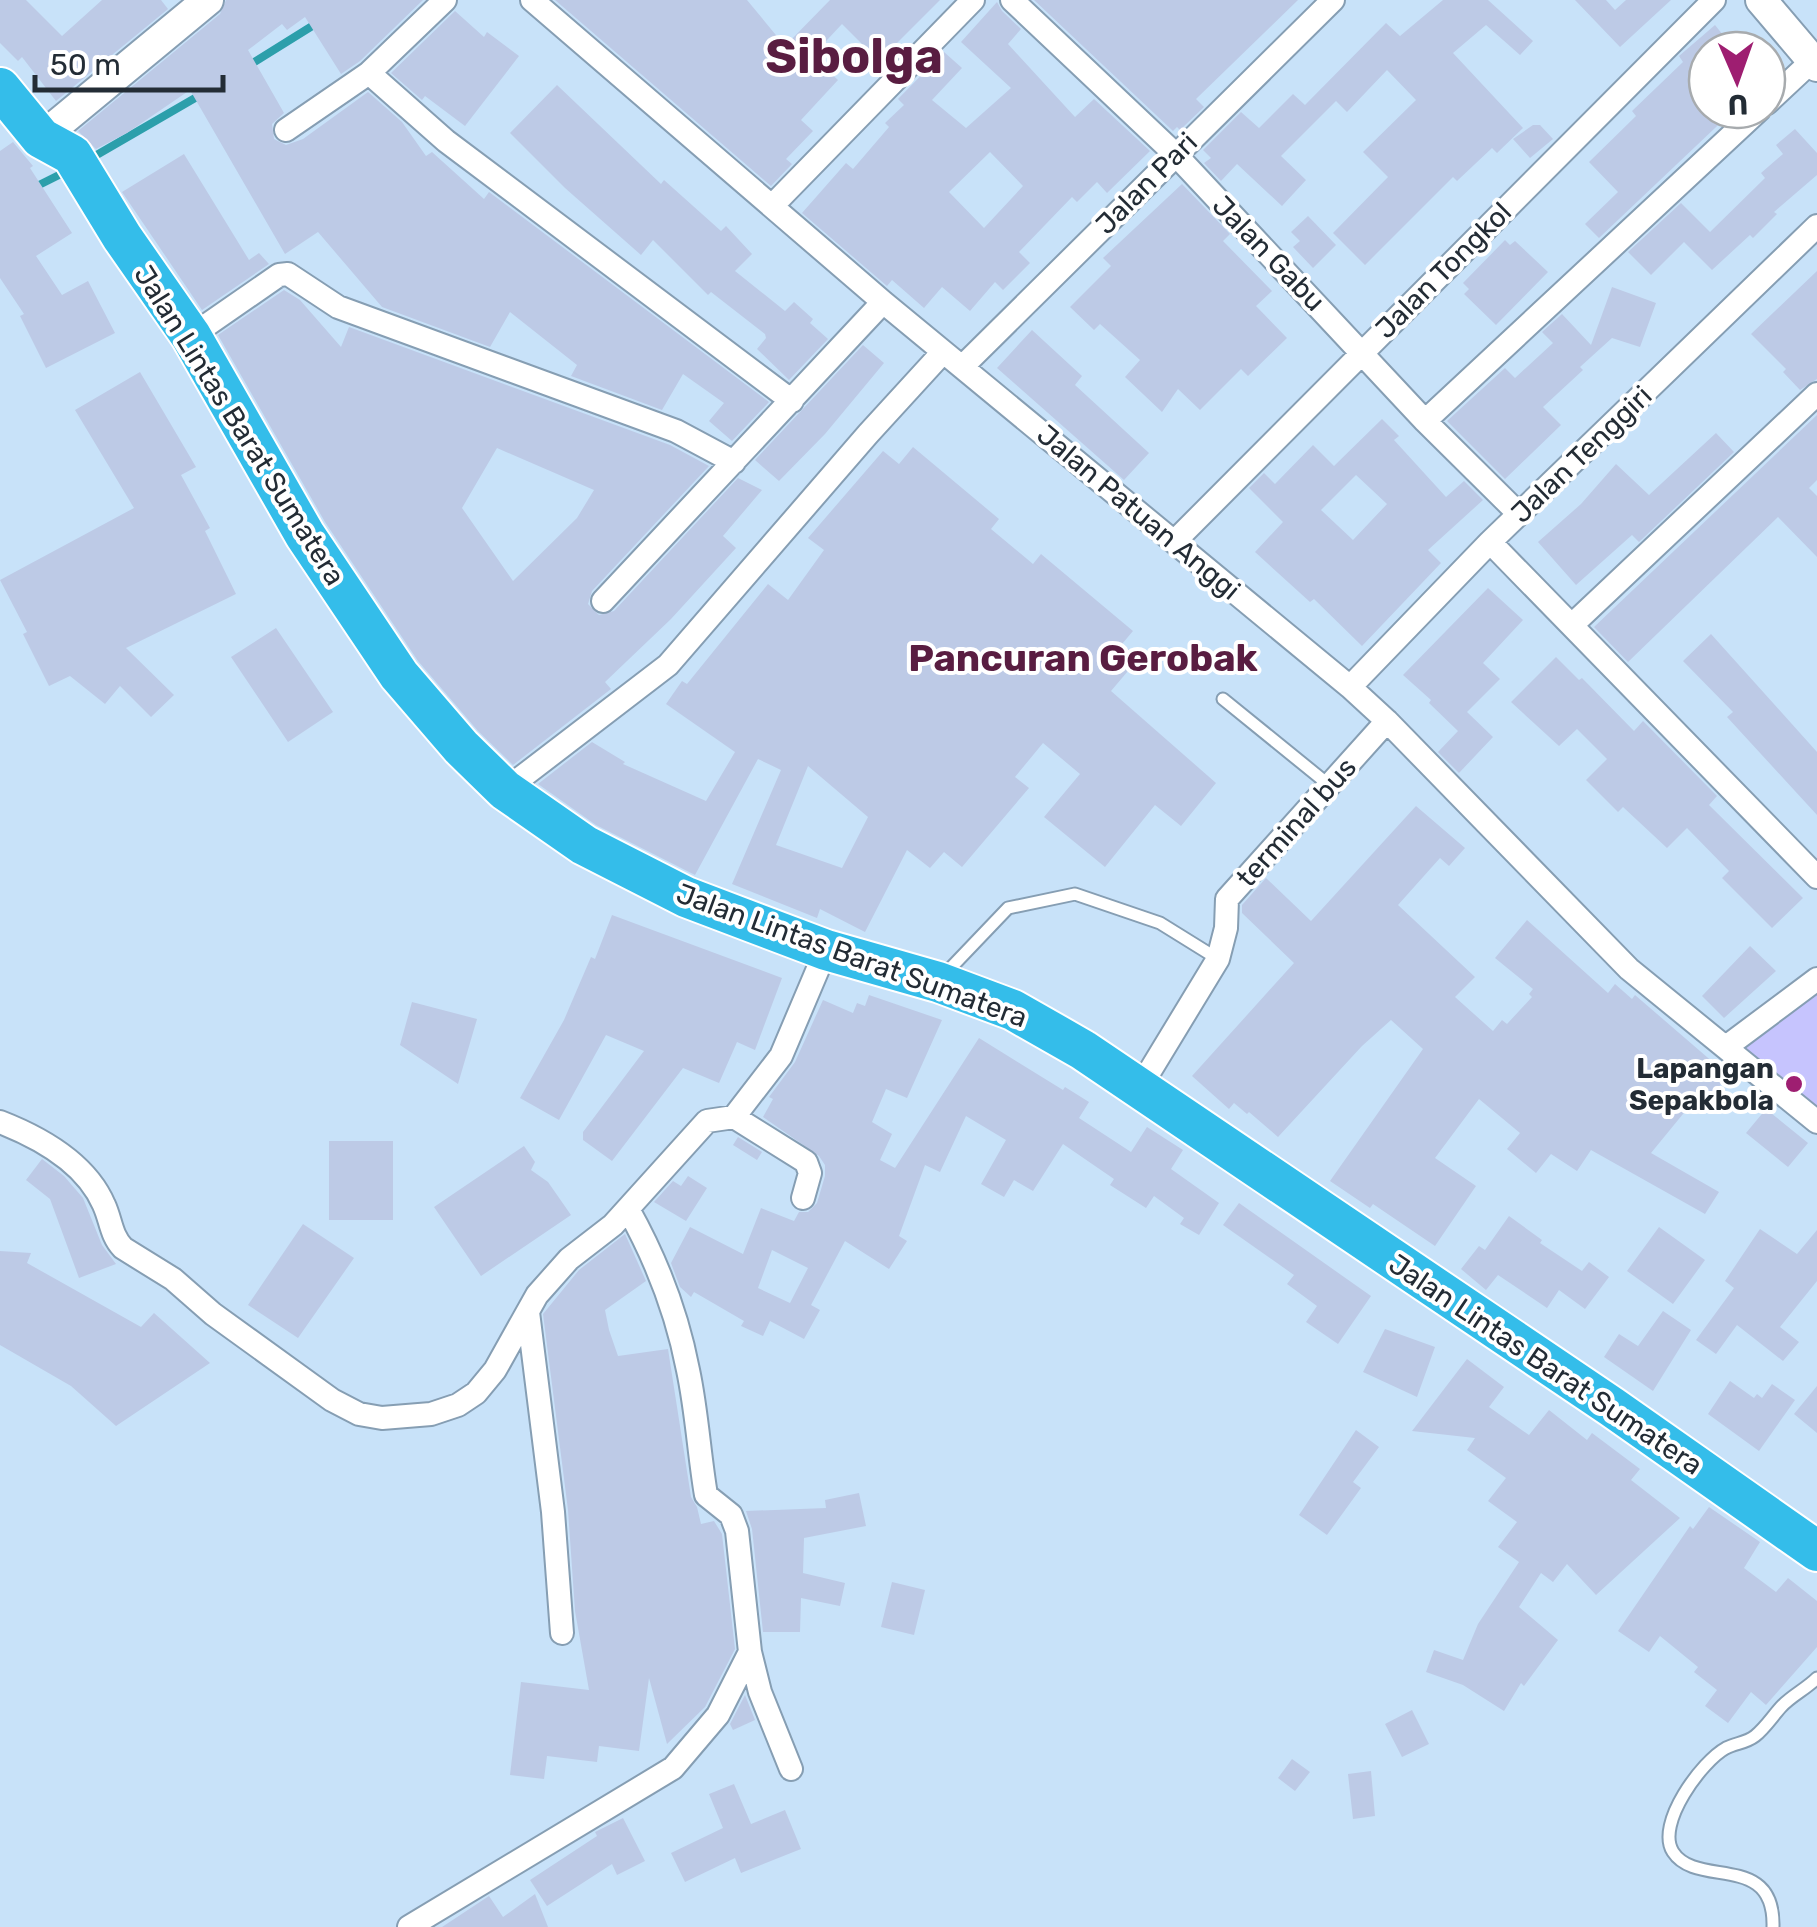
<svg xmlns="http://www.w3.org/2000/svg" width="1817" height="1927" font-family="Rubik,sans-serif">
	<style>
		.green { fill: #c6c4fe }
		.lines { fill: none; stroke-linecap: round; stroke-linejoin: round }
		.stream { stroke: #2c9fab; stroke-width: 8 }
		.building { fill: #bdcae6; fill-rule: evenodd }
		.lane-casing { stroke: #869eb3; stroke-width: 15 }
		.street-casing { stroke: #869eb3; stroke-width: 26 }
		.secondary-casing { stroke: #869eb3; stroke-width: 34 }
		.highway-casing { stroke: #fff; stroke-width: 44 }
		.lane { stroke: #fff; stroke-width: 11 }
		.street { stroke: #fff; stroke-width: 22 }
		.secondary { stroke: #fff; stroke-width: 30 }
		.highway { stroke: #34bdea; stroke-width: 40 }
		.poi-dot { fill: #9e1e71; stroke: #fff; stroke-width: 4 }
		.labels { text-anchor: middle; stroke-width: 8; stroke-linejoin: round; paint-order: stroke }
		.street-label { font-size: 28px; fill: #232c35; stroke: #fff }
		.poi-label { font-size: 28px; font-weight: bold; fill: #232c35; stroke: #fff; text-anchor: end }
		.district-label { font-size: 38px; font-weight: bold; fill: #591d41; stroke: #fff }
		.town-label { font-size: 48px; font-weight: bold; fill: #591d41; stroke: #fff }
	</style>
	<rect width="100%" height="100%" fill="#c8e2f9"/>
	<!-- green -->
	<path class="green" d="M1817,979V1121L1726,1047Z"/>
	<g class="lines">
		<!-- stream -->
		<path class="stream" d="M248,66L317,23
			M88,160L202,94
			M35,187L67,171"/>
	</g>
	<!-- building -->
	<path class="building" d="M0,0H26L62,36L102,0H161L168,9L56,101L22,57L18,61L0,43Z
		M226,0H423L360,61L341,74L305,17L287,30L282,24L248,50L284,113L272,124L274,139L286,145L303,139L368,92L402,122L426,156L432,152L484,199L489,192L769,402L732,441L709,421L724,403L683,374L662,410L571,376L577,365L510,312L490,347L382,307L318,232L285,254L190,90L127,133L96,149L78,131L220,14Z
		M555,0H747L785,46L830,0H940L879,61L842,24L812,56L838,80L801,120L813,131L786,159L792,164L771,186Z
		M1034,0H1298L1196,99L1204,107L1180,130L1177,127L1173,131Z
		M1443,0H1488L1533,41L1520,55L1486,25L1453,53L1523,128L1497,153L1492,148L1457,181L1453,177L1365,265L1333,233L1388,177L1363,152L1416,100L1387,70L1347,112L1336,101L1281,156L1306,180L1282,206L1237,164L1221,181L1204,163L1211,158L1203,150L1241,112L1259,128L1293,94L1305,105L1386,23L1400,36Z
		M1575,0H1606L1615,10L1626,0H1671L1620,47Z
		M997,2L1002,11L1021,29L1008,44L1075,117L1094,99L1150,151L1107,193L1097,182L1077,202L1072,197L1019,252L1030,263L1003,290L995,282L970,311L942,287L924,308L892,280L887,286L802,213L846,163L853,169L889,127L885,123L904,105L898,99L944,52L962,68L932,100L966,128L1011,88L961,42ZM990,152L1023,186L984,228L949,192Z
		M455,11L484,37L487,32L519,56L465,126L425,96L422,100L391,73Z
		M1715,25L1735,50H1707V110H1734L1599,238L1585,224L1618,192L1589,162L1636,116L1632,111L1683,62L1679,56Z
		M557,85L661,184L664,180L721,231L726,226L752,254L735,271L785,311L794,302L813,319L810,323L828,339L789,380L757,349L766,338L765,334L711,292L708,295L653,240L641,255L565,188L510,133Z
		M1533,125H1540L1553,139L1530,158L1513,139Z
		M1795,129L1817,153V175L1774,212L1777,214L1753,238L1750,235L1712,270L1684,242L1651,275L1628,252L1681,203L1710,232L1765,178L1761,173L1783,154L1776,145Z
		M13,142L33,166L30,168L72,233L36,256L62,295L88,281L115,333L46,368L20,316L24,314L0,278V151Z
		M184,154L249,260L259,253L269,264L202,310L122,192Z
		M1182,184L1230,234L1223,241L1272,291L1256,306L1287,338L1248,376L1241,369L1200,410L1178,389L1162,412L1125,377L1140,360L1100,324L1094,330L1070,307L1111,266L1103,258Z
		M1308,216L1336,245L1313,268L1293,247L1300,241L1291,232Z
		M1505,240L1510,245L1515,241L1548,272L1496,325L1464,294L1469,289L1463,283Z
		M1817,271V379L1800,390L1783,372L1786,369L1751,334Z
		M1612,287L1656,303L1640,347L1612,338L1580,367L1583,370L1543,407L1561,425L1505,479L1447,421L1505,368L1515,378L1553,343L1542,332L1562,314L1591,345Z
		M284,290L300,300L341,347L349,327L670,445L709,466L592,591L588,604L599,615L614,611L738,478L762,490L723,536L736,548L671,619L605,682L611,689L513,765L478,731L418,661L325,522L218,335ZM497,448L594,490L577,518L513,581L462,508Z
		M1032,330L1082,376L1075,385L1149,453L1124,480L997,368Z
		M863,345L884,363L825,434L779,481L755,460Z
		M140,372L196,467L181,475L210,528L205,531L236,594L126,648L174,695L151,717L120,686L105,704L70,676L49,686L23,634L27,632L0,580L134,508L75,410Z
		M1817,415V480L1809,488L1817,496V557L1778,517L1628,662L1594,627Z
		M1382,419L1399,436L1394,440L1446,497L1464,481L1483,500L1428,550L1441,563L1362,646L1314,599L1310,602L1255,552L1283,522L1249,488L1264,473L1275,484L1313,445L1334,466ZM1356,475L1387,504L1353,540L1321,510Z
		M1716,433L1734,452L1639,542L1632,535L1576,585L1538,542L1581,504L1616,464L1649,495Z
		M913,447L999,519L991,529L1033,564L1041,554L1133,631L1122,644L1139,658L1111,691L1216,783L1181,826L1155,805L1105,867L1044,817L1080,774L1043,743L1015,777L1029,788L962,867L944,852L930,868L907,850L865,932L820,909L817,918L732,884L781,770L758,759L695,875L596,825L538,784L592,742L625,762L623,764L706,801L735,752L666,704L682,681L687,684L768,584L788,600L824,550L808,538L883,451L899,464ZM808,766L868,817L842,868L776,845Z
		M1488,588L1523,620L1483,663L1500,679L1467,712L1493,737L1459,773L1438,752L1458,731L1429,703L1431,700L1403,675Z
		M276,628L333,712L288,742L231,657Z
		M1711,634L1817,752V815L1727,717L1733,712L1683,661Z
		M1556,657L1579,680L1582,678L1634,731L1643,721L1717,796L1709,805L1803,898L1772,928L1722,878L1729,871L1687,828L1667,848L1623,807L1618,812L1586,780L1607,759L1577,729L1559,746L1511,702Z
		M1416,806L1465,848L1449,866L1440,858L1398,905L1475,977L1455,997L1493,1031L1502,1020L1507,1024L1532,997L1529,994L1533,989L1495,958L1527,920L1608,993L1615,984L1632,999L1635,995L1729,1076L1708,1098L1701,1092L1651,1153L1719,1192L1705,1214L1591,1150L1577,1171L1551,1154L1536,1173L1507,1149L1520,1133L1479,1099L1435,1158L1476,1186L1435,1246L1373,1204L1370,1208L1330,1181L1423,1049L1391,1020L1362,1046L1278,1137L1249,1112L1247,1114L1234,1103L1229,1109L1192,1076L1294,963L1242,913V905L1266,878L1311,921Z
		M612,915L782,978L755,1050L737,1042L719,1083L683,1068L612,1161L583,1140V1132L644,1051L606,1035L559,1120L520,1098L564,1020L591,957L595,959Z
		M1750,946L1776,971L1724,1018L1702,996Z
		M869,995L942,1020L907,1098L886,1089L872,1122L892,1134L880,1160L895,1168L979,1038L1063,1090L1065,1087L1089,1102L1079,1118L1131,1152L1147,1127L1183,1150L1171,1169L1219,1203L1199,1235L1180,1224L1184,1218L1154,1196L1146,1208L1110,1185L1114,1179L1063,1144L1033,1191L1014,1180L1004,1197L981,1184L1006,1140L966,1116L940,1172L925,1165L899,1236L907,1241L889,1269L845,1241L811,1305L820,1310L804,1339L770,1321L763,1336L741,1326L744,1321L694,1292L691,1297L680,1287L671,1263L690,1227L743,1254L761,1208L794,1221L799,1212H808L817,1203L825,1176V1165L819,1156L763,1117L773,1099L769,1097L795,1062L823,1000L853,1013L857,1003L865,1006ZM772,1250L808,1268L790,1303L758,1288Z
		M412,1002L477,1019L458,1084L400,1045Z
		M1766,1109L1808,1143L1788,1167L1746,1133Z
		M738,1137L762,1152L757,1160L733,1145Z
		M329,1141H393V1220H329Z
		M524,1146L535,1162L531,1170L548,1182L571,1215L481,1276L434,1207Z
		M42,1159L64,1176L83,1198L102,1245L116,1264L79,1278L50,1199L26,1180Z
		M688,1176L707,1188L686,1221L654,1202L673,1181L681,1186Z
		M1239,1203L1371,1296L1338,1344L1306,1322L1317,1306L1287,1284L1294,1275L1223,1225Z
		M1509,1216L1542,1240L1540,1243L1582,1271L1589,1262L1609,1277L1585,1309L1559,1290L1547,1308L1498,1275L1486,1290L1461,1269L1479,1246L1485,1250Z
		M303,1224L354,1258L298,1338L248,1305Z
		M1659,1227L1705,1260L1673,1304L1627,1271Z
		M1760,1229L1797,1254L1817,1230V1281L1780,1327L1799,1342L1783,1361L1737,1325L1716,1354L1696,1340L1734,1288L1725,1281Z
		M625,1234L646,1281L605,1310L609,1330L618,1356L668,1349L691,1497L697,1507L701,1524L714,1521L722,1534L735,1649L705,1707L667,1744L649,1678L639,1751L599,1746L597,1762L547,1756L544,1779L510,1775L521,1682L589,1690L575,1611L568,1510L543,1314L579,1270Z
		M0,1251L31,1253L27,1263L141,1327L154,1313L210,1363L116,1426L71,1386L0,1345Z
		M1663,1311L1691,1330L1653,1391L1604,1357L1619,1334L1638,1346Z
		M1385,1329L1435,1347L1417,1397L1363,1372Z
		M1467,1359L1504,1387L1489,1407L1529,1435L1549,1410L1587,1440L1592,1433L1640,1469L1631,1480L1680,1518L1596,1595L1567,1564L1553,1582L1541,1573L1519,1607L1558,1640L1524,1686L1521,1683L1504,1711L1463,1685L1426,1672L1434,1650L1463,1660L1478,1624L1519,1562L1498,1547L1517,1522L1488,1501L1506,1478L1467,1450L1475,1438L1412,1431Z
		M1730,1381L1754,1398L1757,1394L1762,1398L1772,1384L1795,1400L1759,1451L1708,1414Z
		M1817,1386V1433L1794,1414Z
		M1356,1430L1379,1447L1353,1482L1361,1488L1327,1535L1299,1515Z
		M859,1493L866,1526L804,1538L803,1573L845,1583L840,1606L801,1598L800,1632H763L752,1529L746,1511L826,1508L825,1500Z
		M1709,1507L1760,1542L1744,1568L1776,1592L1788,1578L1817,1601V1647L1766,1705L1751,1692L1728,1723L1705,1706L1717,1690L1694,1672L1698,1667L1660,1636L1649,1652L1618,1631L1690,1526L1693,1529Z
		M892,1582L925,1590L914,1635L881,1627Z
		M745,1695L755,1720L733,1730L730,1724Z
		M1412,1710L1429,1744L1402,1757L1385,1724Z
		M1292,1759L1310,1772L1295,1791L1278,1778Z
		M1371,1771L1375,1816L1353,1819L1348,1774Z
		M734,1784L751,1824L785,1810L801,1849L741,1873L735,1858L685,1882L671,1853L723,1828L709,1794Z
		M623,1818L645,1861L617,1875L612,1864L547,1906L530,1880L597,1836L595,1832Z
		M535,1894L548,1927H442L489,1896L503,1917Z"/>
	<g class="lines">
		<!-- lane casing -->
		<g class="lane-casing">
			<path id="lane" d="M1223,699L1329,785
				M944,975L1008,908L1075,894L1160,923L1218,959
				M1773,1927C1775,1851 1697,1889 1673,1852C1655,1824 1702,1761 1726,1748C1736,1743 1746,1743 1755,1736C1765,1728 1772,1717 1781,1707C1791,1696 1806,1689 1817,1678"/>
		</g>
		<!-- street casing -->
		<g class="street-casing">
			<path id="street" d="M532,0L883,302L1350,687L1387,721L1629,969L1817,1122
				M1012,0L1175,154L1425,421L1519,514
				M369,73L446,141L792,401
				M1767,103L1812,61
				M286,130L369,73L445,0
				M773,205L973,0
				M191,336L279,275L288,274L338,307L676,431L734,462
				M962,367L1333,0
				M1425,421L1759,110
				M1175,541L1714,0
				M1490,542L1817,877
				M603,601L883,302
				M1572,625L1817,394
				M1350,687L1490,542L1817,226
				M505,790L668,665L868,434L943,352
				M1726,1047L1817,979
				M1139,1089L1218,959L1226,928L1227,899L1387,721
				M734,1117L806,1162L810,1173L803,1198
				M0,1122C41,1138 86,1163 104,1205C111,1220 111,1236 123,1248L173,1279L213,1314L332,1400L359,1414L382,1418L431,1414L458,1405L476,1393L495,1370L537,1295L569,1259L613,1225L707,1121L734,1117L781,1056L826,950
				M628,1209C656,1259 677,1313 688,1370C697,1412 699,1454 706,1495L731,1515L737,1531L750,1652L760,1692L791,1769
				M528,1312L553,1512L562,1633
				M409,1927L673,1768L718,1715L750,1652"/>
		</g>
		<!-- secondary casing -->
		<g class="secondary-casing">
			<path id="secondary" d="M1761,0L1817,66
				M41,138L208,0"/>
		</g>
		<!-- highway casing -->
		<g class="highway-casing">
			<path id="highway" d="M0,88L41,138L72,155L122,237L191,336L305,535L399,675L461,747L505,790L584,845L686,897L826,950L938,982L1013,1010L1083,1050L1612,1407L1817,1551"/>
		</g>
		<!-- lane -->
		<use href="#lane" class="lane"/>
		<!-- street -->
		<use href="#street" class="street"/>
		<!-- secondary -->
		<use href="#secondary" class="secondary"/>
		<!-- highway -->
		<use href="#highway" class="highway"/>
	</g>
	<!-- markers -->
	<circle class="poi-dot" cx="1794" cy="1084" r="10"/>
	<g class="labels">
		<!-- street labels -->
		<g class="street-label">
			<text transform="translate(1146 183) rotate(-45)" y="10">Jalan Pari</text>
			<text transform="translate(1269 253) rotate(46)" y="10">Jalan Gabu</text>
			<text transform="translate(1443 270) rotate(-45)" y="10">Jalan Tongkol</text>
			<text transform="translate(240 425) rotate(58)" y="10">Jalan Lintas Barat Sumatera</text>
			<text transform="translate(1581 454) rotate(-44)" y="10">Jalan Tenggiri</text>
			<text transform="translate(1139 512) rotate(40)" y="10">Jalan Patuan Anggi</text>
			<text transform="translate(1296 822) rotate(-48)" y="10">terminal bus</text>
			<text transform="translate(852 955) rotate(20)" y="10">Jalan Lintas Barat Sumatera</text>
			<text transform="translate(1546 1364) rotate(34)" y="10">Jalan Lintas Barat Sumatera</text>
		</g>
		<!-- poi labels -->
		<g class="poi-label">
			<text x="1774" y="1078">Lapangan<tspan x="1774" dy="32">Sepakbola</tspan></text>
		</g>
		<!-- district labels -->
		<g class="district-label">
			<text x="1083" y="671">Pancuran Gerobak</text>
		</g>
		<!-- town labels -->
		<g class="town-label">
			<text x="854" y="73">Sibolga</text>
		</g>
	</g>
	<!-- north arrow -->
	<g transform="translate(1737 80) rotate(178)"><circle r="48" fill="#ffffff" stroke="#a7abae" stroke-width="2.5"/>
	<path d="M0-8L18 38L0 25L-18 38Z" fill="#9e1e71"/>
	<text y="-15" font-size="28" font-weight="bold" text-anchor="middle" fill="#232c35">U</text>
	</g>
	<!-- scale -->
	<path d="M35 75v15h188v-15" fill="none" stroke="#232c35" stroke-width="5"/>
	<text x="50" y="75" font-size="30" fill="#232c35" stroke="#ffffff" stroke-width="8" paint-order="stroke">50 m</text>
</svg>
